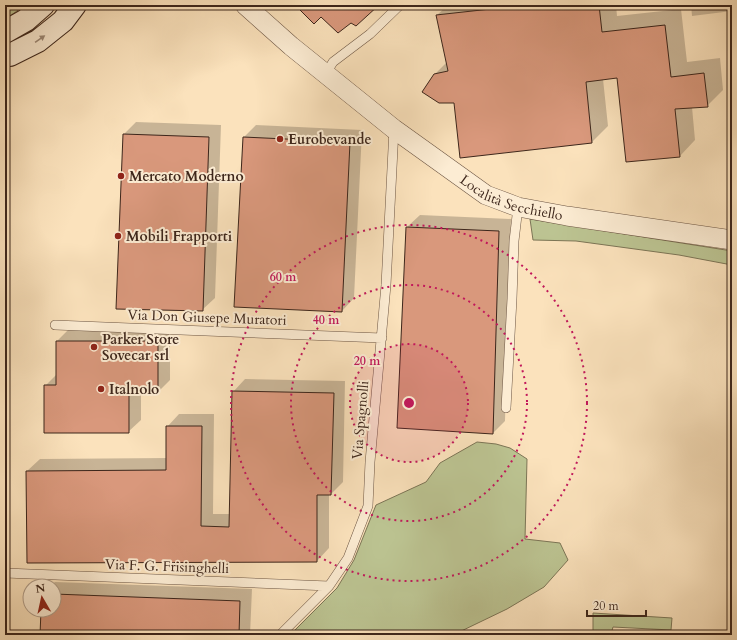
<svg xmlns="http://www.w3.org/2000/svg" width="737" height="640" font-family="Cardo,serif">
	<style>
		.green { fill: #bcc492; stroke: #7c7556 }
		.shadow { fill: #0003 }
		.building { fill: #d9987c; stroke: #3d261b }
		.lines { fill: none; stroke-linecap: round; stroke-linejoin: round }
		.lane-casing { stroke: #6c5543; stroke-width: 10 }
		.street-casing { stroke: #6c5543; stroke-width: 20 }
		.secondary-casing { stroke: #3d261b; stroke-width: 24 }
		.lane { stroke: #fcecd3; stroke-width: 9 }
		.street { stroke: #fcecd3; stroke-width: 19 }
		.secondary { stroke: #fcecd3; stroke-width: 22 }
		.oneway { fill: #9c8977 }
		.ring { fill: none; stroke: #c2185b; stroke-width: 2; stroke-dasharray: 2 4 }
		.poi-dot { fill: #8f2418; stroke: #fcecd3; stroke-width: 1.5 }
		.labels { text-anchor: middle; stroke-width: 4; stroke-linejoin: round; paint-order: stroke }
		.poi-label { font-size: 14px; font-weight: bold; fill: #3d261b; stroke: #fcecd3; text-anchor: start }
		.street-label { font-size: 14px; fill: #3d261b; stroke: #fcecd3 }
		.centre { fill: #c2185b; stroke: #fcecd3; stroke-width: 2 }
		.ring-label { font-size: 12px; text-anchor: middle; font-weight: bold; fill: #c2185b; stroke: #fcecd3; stroke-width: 4; stroke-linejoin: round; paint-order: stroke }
	</style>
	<rect width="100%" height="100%" fill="#fbe2bc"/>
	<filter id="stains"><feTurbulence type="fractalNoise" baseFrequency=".005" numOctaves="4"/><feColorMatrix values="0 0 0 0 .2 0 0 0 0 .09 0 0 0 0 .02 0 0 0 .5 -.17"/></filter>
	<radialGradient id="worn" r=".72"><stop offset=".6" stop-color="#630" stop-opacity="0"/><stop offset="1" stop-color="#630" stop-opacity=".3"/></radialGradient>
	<!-- green -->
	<path class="green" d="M5,5H25L10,16L5,19Z
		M530,219L732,251V265L679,255L576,241L533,240Z
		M477,442L496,444L510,448L527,459L525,539L560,543L568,560L544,587L507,609L453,635H290L337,588L354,560L376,505L426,482L440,463Z
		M593,613L672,618L671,630L613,627L611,634L593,635Z"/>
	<!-- shadow -->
	<path class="shadow" d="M448,5H616L617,16L681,9L687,62L720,58L723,90L707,106L692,107L695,140L680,156L618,77L603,79L608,126L592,142L455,102L434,75L447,62L437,15Z
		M691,5H732V11L692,16Z
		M136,122L221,125L215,298L202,310L124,134Z
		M256,125L362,130L354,298L342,311L243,138Z
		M420,215L511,219L505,421L493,433L398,427L407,227Z
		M69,329H170V380L157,393H141V420L128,432L45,386L57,374V341Z
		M245,379L345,381L343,482L331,494H329V548L317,561L28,562L27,471L40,459L167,458V427L179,414H214L213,514H230L233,392Z
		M55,582L252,589L250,635H5V630L41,631L42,610H54V586H50Z"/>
	<!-- building -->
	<path class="building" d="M295,5H379L356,26L351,23L338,33L321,17L314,24Z
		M527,5H599L602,32L665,25L671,77L704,73L708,107L675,109L680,157L626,162L617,78L586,82L592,143L460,158L454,103H439L422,92L434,74L448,71L436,15Z
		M123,134L209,137L203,311L116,309Z
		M243,137L350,142L342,312L234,307Z
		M406,227L499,231L493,434L397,428Z
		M56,341H158V394L129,393V433H44V385H56Z
		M232,391L334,393L331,495H317V562L27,563L26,471L166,470V426H202L201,526L229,527Z
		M54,594L240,601L239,635H40L41,610H54Z"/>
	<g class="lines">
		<!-- lane casing -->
		<g class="lane-casing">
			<path id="lane" d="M325,75L333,62L370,34L400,5
				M55,325L382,338
				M506,408L512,299L514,241L518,207
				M5,573L329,586
				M280,635L329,586L348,558L368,506L370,462L386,285L394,129"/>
		</g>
		<!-- street casing -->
		<g class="street-casing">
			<g id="street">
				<path id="s1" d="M245,5L291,46L394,129L486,195L518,207L567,216L732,240"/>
			</g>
		</g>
		<!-- secondary casing -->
		<g class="secondary-casing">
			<path id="secondary" d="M5,32L26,20L43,5
				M5,55H10L38,41L63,21L75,5"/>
		</g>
		<!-- lane -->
		<use href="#lane" class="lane"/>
		<!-- street -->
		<use href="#street" class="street"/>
		<!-- secondary -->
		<use href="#secondary" class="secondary"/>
	</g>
	<!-- one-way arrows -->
	<defs><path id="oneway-solid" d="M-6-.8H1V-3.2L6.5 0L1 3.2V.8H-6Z"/></defs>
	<use class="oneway" href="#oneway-solid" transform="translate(40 39) rotate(-35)"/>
	<!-- distance rings -->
	<circle cx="409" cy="403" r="59" fill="#c2185b" fill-opacity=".12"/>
	<g class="ring">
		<circle cx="409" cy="403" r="59"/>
		<circle cx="409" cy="403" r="118"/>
		<circle cx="409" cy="403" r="178"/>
	</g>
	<!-- markers -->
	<g class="poi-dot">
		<circle cx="280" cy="139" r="4"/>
		<circle cx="121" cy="176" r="4"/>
		<circle cx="118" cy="236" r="4"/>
		<circle cx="94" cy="347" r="4"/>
		<circle cx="101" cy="389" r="4"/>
	</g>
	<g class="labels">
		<!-- poi labels -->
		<g class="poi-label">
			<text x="288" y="144">Eurobevande</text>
			<text x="129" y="181">Mercato Moderno</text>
			<text x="126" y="241">Mobili Frapporti</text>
			<text x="102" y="344">Parker Store<tspan x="102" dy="16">Sovecar srl</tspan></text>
			<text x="109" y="394">Italnolo</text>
		</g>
		<!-- street labels -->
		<g class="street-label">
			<text dy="5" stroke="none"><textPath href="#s1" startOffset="332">Località Secchiello</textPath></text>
			<text transform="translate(207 317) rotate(2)" y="5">Via Don Giusepe Muratori</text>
			<text transform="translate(360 420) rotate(-85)" y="5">Via Spagnolli</text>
			<text transform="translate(167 566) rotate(2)" y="5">Via F. G. Frisinghelli</text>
		</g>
	</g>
	<circle cx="409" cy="403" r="6" class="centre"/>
	<g class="ring-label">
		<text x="283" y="281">60 m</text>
		<text x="326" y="324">40 m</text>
		<text x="367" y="365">20 m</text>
	</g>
	<!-- margin -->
	<rect width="737" height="640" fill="none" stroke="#fbe2bc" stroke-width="20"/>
	<rect x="6" y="6" width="725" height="628" fill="none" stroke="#3d261b" stroke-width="2"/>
	<rect x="10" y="10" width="717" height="620" fill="none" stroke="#3d261b"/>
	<!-- north arrow -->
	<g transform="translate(42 598) rotate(351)"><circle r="19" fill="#fcecd3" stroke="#b09d89"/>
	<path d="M0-3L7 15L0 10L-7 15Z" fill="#8f2418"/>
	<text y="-6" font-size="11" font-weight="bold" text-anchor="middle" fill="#3d261b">N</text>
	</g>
	<!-- scale -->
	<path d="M587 610v6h59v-6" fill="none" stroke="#3d261b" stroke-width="2"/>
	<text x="593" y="610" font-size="12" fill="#3d261b" stroke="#fcecd3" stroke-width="3" paint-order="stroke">20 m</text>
	<rect width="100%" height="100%" filter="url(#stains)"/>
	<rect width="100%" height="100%" fill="url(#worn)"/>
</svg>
